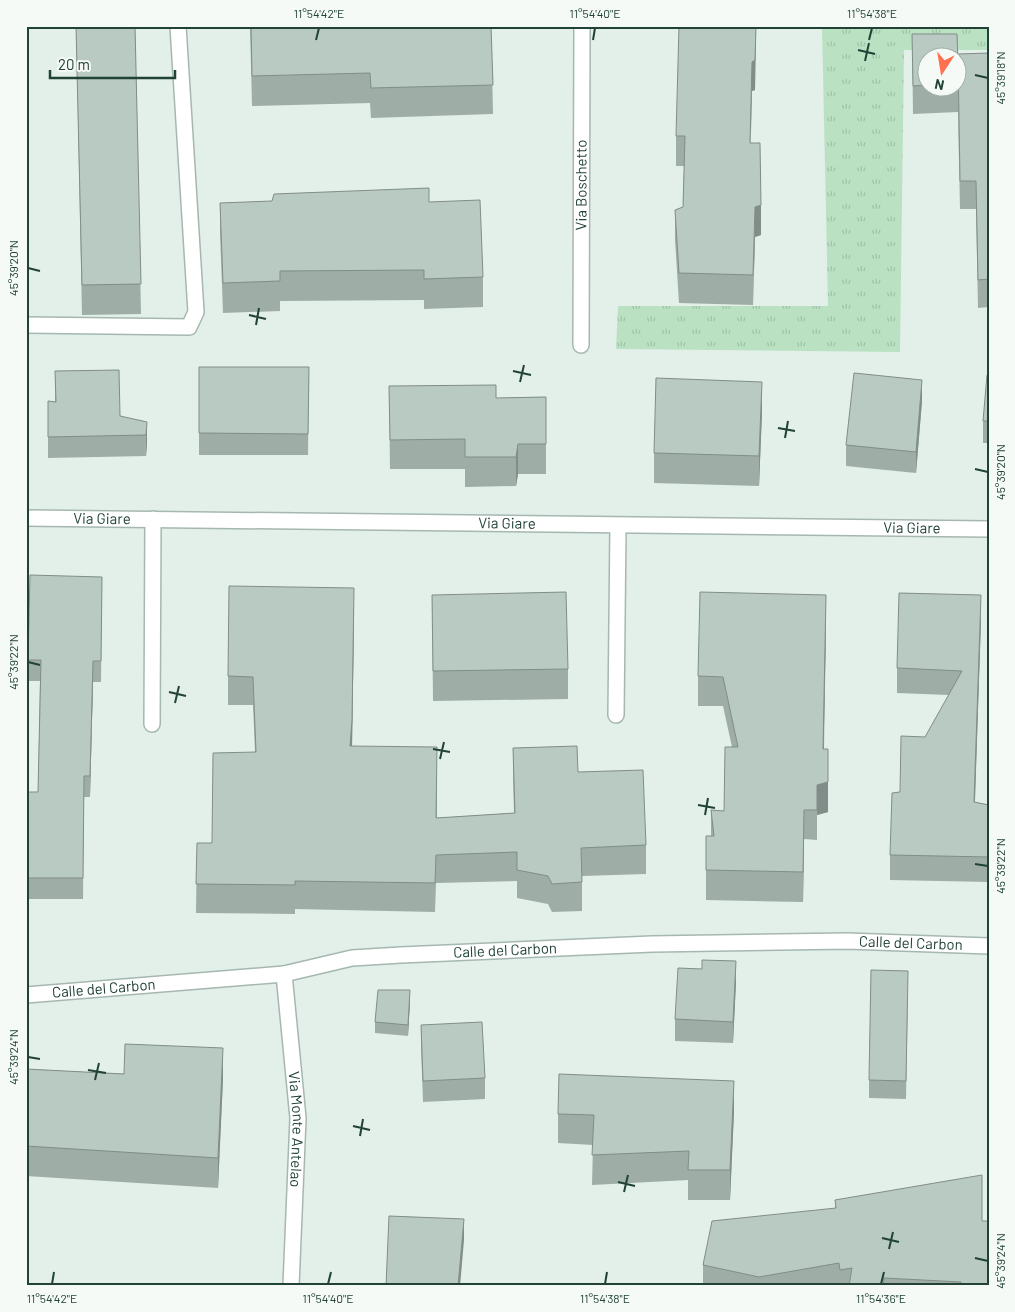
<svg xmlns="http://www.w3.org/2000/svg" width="1015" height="1312" font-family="Barlow,sans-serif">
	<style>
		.grass { fill: url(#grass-tufts) }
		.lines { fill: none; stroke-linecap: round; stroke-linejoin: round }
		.lane-casing { stroke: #a5b8b0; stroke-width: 18 }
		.street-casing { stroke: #a5b8b0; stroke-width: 18 }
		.lane { stroke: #fff; stroke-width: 15 }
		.street { stroke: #fff; stroke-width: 15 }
		.wall { fill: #9eaea7; fill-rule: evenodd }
		.shaded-wall { fill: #818d88 }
		.building { fill: #b8cac2; stroke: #818d88 }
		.ticks { fill: none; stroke: #214237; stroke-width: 2 }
		.labels { text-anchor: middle; stroke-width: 4; stroke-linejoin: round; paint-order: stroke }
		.street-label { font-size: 15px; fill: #214237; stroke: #f5faf7 }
		.neatline { fill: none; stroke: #214237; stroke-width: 2 }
		.ticks-label { font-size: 12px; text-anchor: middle; fill: #214237 }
	</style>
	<defs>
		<pattern id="grass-tufts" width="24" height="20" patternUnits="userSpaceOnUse" patternTransform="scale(1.25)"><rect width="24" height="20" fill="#bae2c2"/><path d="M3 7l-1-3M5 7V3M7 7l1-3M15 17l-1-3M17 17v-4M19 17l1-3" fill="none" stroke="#a0c3a7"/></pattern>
	</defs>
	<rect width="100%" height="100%" fill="#e3efe9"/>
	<!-- grass -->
	<path class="grass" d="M822,26H989V50H904L900,352L616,349L618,306H828Z"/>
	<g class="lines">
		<!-- lane casing -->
		<g class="lane-casing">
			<path id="lane" d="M616,715L618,526
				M152,724L153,519"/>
		</g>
		<!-- street casing -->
		<g class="street-casing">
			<g id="street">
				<path d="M26,325L189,327L196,312L178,26"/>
				<path id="s1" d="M581,345L582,26"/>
				<path id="s2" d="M26,518L989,529"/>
				<path id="s3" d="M284,974L298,1118L291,1286"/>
				<path id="s4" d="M26,995L284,974L352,958L401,955L652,944L847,941L989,946"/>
			</g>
		</g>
		<!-- lane -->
		<use href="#lane" class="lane"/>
		<!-- street -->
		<use href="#street" class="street"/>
	</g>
	<!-- wall -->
	<path class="wall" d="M76,26H135L141,314L82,315Z
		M250,26H491L493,114L371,118L370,103L252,106Z
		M756,26L755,90L752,91L750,143L761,235L755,237L753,305L679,303L675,240V210L683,207L684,166H676V136Z
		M912,34H957L958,60V54L989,53V307L978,308L976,209H960L958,112L913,114ZM928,58H958V88H928Z
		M429,202L483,277V307L424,309V300L280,301V311L223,313L220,233V203Z
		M199,367H309L308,455H199Z
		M55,371L120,416L147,422V443L146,456L48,458V401L55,402Z
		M989,375V443H983V421Z
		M389,386L496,398L546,397V474H518L516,486L465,487V469H390Z
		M922,401L916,473L846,466V445Z
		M762,412L759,486L654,483V453Z
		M102,577L101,682H93L90,797H84L83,899H26V792H38L40,681H28V660Z
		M432,595L568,669V699L433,701Z
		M354,617L352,746L437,776V818L514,813L513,777V748L578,772L646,845V874L582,876V911L552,912L548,904L517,898V881L436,883L435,912L295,909V914L196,913L197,843H212L255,752L253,705H228V676Z
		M981,620L975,802L989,805V882L890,880V855L900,792L925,737L949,695L897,693V668Z
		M826,625L824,749L828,812L817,815V840L804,839L803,902L706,900V836H711V810L724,811L732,747L723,706H698V676Z
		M736,982L733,1043L675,1041V1019Z
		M908,989L906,1099L869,1098V1080Z
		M410,1001L408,1036L375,1033V1022Z
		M421,1025L485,1078V1099L423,1102L421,1046Z
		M26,1069L124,1074L223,1078L218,1188L26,1176Z
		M734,1111L730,1200H688V1180L592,1185L593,1145L558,1143V1114Z
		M835,1200L982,1221L989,1286H840L839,1283L822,1286H707L703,1285V1265L835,1208Z"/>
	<!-- shaded-wall -->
	<path class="shaded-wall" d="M756,26L755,90L752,91L750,173L752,62Z
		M761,205V235L755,237L753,305L755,207Z
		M922,380V401L916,473V452Z
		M762,382V412L759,486V456Z
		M147,422V443L146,456V435Z
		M518,444V474L516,486V457Z
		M354,588V617L352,749L350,746Z
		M826,595V625L823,779V749Z
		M981,595V620L974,827V802Z
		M93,661V682L90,797V776Z
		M828,749V812L817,815V840V785Z
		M804,810V839L803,902V872Z
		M736,961V982L733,1043V1022Z
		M410,990V1001L408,1036V1025Z
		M223,1048V1078L218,1188V1158Z
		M734,1081V1111L730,1200V1170Z
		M464,1219V1240L460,1286H458Z"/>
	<!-- building -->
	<path class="building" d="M76,26H135L141,284L82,285Z
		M251,26H491L493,85L371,88L370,73L252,76Z
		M679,26H756L755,60L752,62L750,143H760L761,205L755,207L753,275L679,273L675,210L683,207L685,136H676Z
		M912,34H957L958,63V54L989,53V279L978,280L976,181H960L958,58H928V85L913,86Z
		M429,188V202L480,200L483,277L424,279V270L280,271V281L223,283L220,203L272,201L274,194Z
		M199,367H309L308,434L199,433Z
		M119,370L120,416L147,422L146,435L48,437V401L56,402L55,371Z
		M854,373L922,380L916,452L846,445Z
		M987,375H989V421H983Z
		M656,378L762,382L759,456L654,453Z
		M496,385V398L546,397V444H518L516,457H465V439L390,440L389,386Z
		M30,575L102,577L101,661H93L90,776H84L83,878H26V792H38L41,660H28Z
		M229,586L354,588L352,720L350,746L437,747L436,818L515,813L513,748L577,746L578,772L643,770L646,845L581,848L582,882L552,884L548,876L517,870V852L436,855L435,883L295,881V885L196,884L197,843H212L213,753L256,752L253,677L228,676Z
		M566,592L568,669L433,671L432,595Z
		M700,592L826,595L823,749H828V782L817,785V810H804L803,872L706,870V836H714L711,810L724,811L725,747H738L723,677L698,676Z
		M899,593L981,595L974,802L989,805V857L890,855L892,793L900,792L901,736L925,737L962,671L897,668Z
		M702,960L736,961L733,1022L675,1019L678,968L702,969Z
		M871,970L908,971L906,1081L869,1080Z
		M378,990H410L408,1025L375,1022Z
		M482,1022L485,1078L423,1081L421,1025Z
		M125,1044L223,1048L218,1158L26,1146V1069L124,1074Z
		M559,1074L734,1081L730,1170H688L689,1151L592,1155L594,1115L558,1114Z
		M982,1175V1221H989V1286H961V1282L884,1278L883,1286H849L852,1268L840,1270L839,1263L759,1277L703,1265L712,1221L836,1208L835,1200Z
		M389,1216L464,1219L458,1286H386Z"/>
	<!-- ticks -->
	<path class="ticks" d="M316,40L319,28M593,40L595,28M869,40L872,28M858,50L875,54M865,61L869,43M975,75L988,78M28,268L40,271M249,315L266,319M256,325L259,308M513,371L531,375M520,382L524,365M778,428L795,431M785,438L788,421M975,469L988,472M28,662L40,665M169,692L186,696M175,703L179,686M433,749L450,752M440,759L444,742M698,805L715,808M705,815L708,798M975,864L988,866M28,1057L40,1059M88,1070L106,1073M95,1080L99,1063M353,1126L370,1130M360,1136L363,1119M618,1182L635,1186M624,1192L628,1175M882,1238L899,1242M889,1249L893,1232M975,1258L988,1261M52,1284L54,1272M328,1284L331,1272M605,1284L607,1272M881,1284L884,1272"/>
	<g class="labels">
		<!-- street labels -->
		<g class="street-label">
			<text dy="5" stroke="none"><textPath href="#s1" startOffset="160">Via Boschetto</textPath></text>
			<text dy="5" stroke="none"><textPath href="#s2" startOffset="76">Via Giare</textPath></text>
			<text dy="5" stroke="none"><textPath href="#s2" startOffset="481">Via Giare</textPath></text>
			<text dy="5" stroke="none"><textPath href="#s2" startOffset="886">Via Giare</textPath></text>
			<text dy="5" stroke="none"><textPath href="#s4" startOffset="888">Calle del Carbon</textPath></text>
			<text dy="5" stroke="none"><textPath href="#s4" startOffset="482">Calle del Carbon</textPath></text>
			<text dy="5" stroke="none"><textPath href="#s4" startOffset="78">Calle del Carbon</textPath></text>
			<text dy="5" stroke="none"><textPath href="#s3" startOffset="156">Via Monte Antelao</textPath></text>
		</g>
	</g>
	<!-- border -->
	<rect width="1015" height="1312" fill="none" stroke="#f5faf7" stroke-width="55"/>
	<!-- north arrow -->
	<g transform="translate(942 72) rotate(192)"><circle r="24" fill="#f5faf7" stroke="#a0b0aa"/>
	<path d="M0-4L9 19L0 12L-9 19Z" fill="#ff7051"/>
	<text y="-8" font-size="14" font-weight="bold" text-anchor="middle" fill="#214237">N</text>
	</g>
	<!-- scale -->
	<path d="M50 70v8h125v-8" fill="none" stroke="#214237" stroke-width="2.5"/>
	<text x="58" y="70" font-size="15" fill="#214237" stroke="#f5faf7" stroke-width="4" paint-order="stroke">20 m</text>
	<rect x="28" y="28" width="960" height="1256" class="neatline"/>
	<g class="ticks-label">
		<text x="319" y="18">11°54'42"E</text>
		<text x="595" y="18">11°54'40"E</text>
		<text x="872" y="18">11°54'38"E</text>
		<text transform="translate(1001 78) rotate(-90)" y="4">45°39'18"N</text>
		<text transform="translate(14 268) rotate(-90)" y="4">45°39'20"N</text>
		<text transform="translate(1001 472) rotate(-90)" y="4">45°39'20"N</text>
		<text transform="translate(14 662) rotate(-90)" y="4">45°39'22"N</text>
		<text transform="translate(1001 866) rotate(-90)" y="4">45°39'22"N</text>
		<text transform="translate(14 1057) rotate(-90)" y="4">45°39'24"N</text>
		<text transform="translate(1001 1261) rotate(-90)" y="4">45°39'24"N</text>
		<text x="52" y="1303">11°54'42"E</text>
		<text x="328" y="1303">11°54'40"E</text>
		<text x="605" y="1303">11°54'38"E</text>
		<text x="881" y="1303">11°54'36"E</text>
	</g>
</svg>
